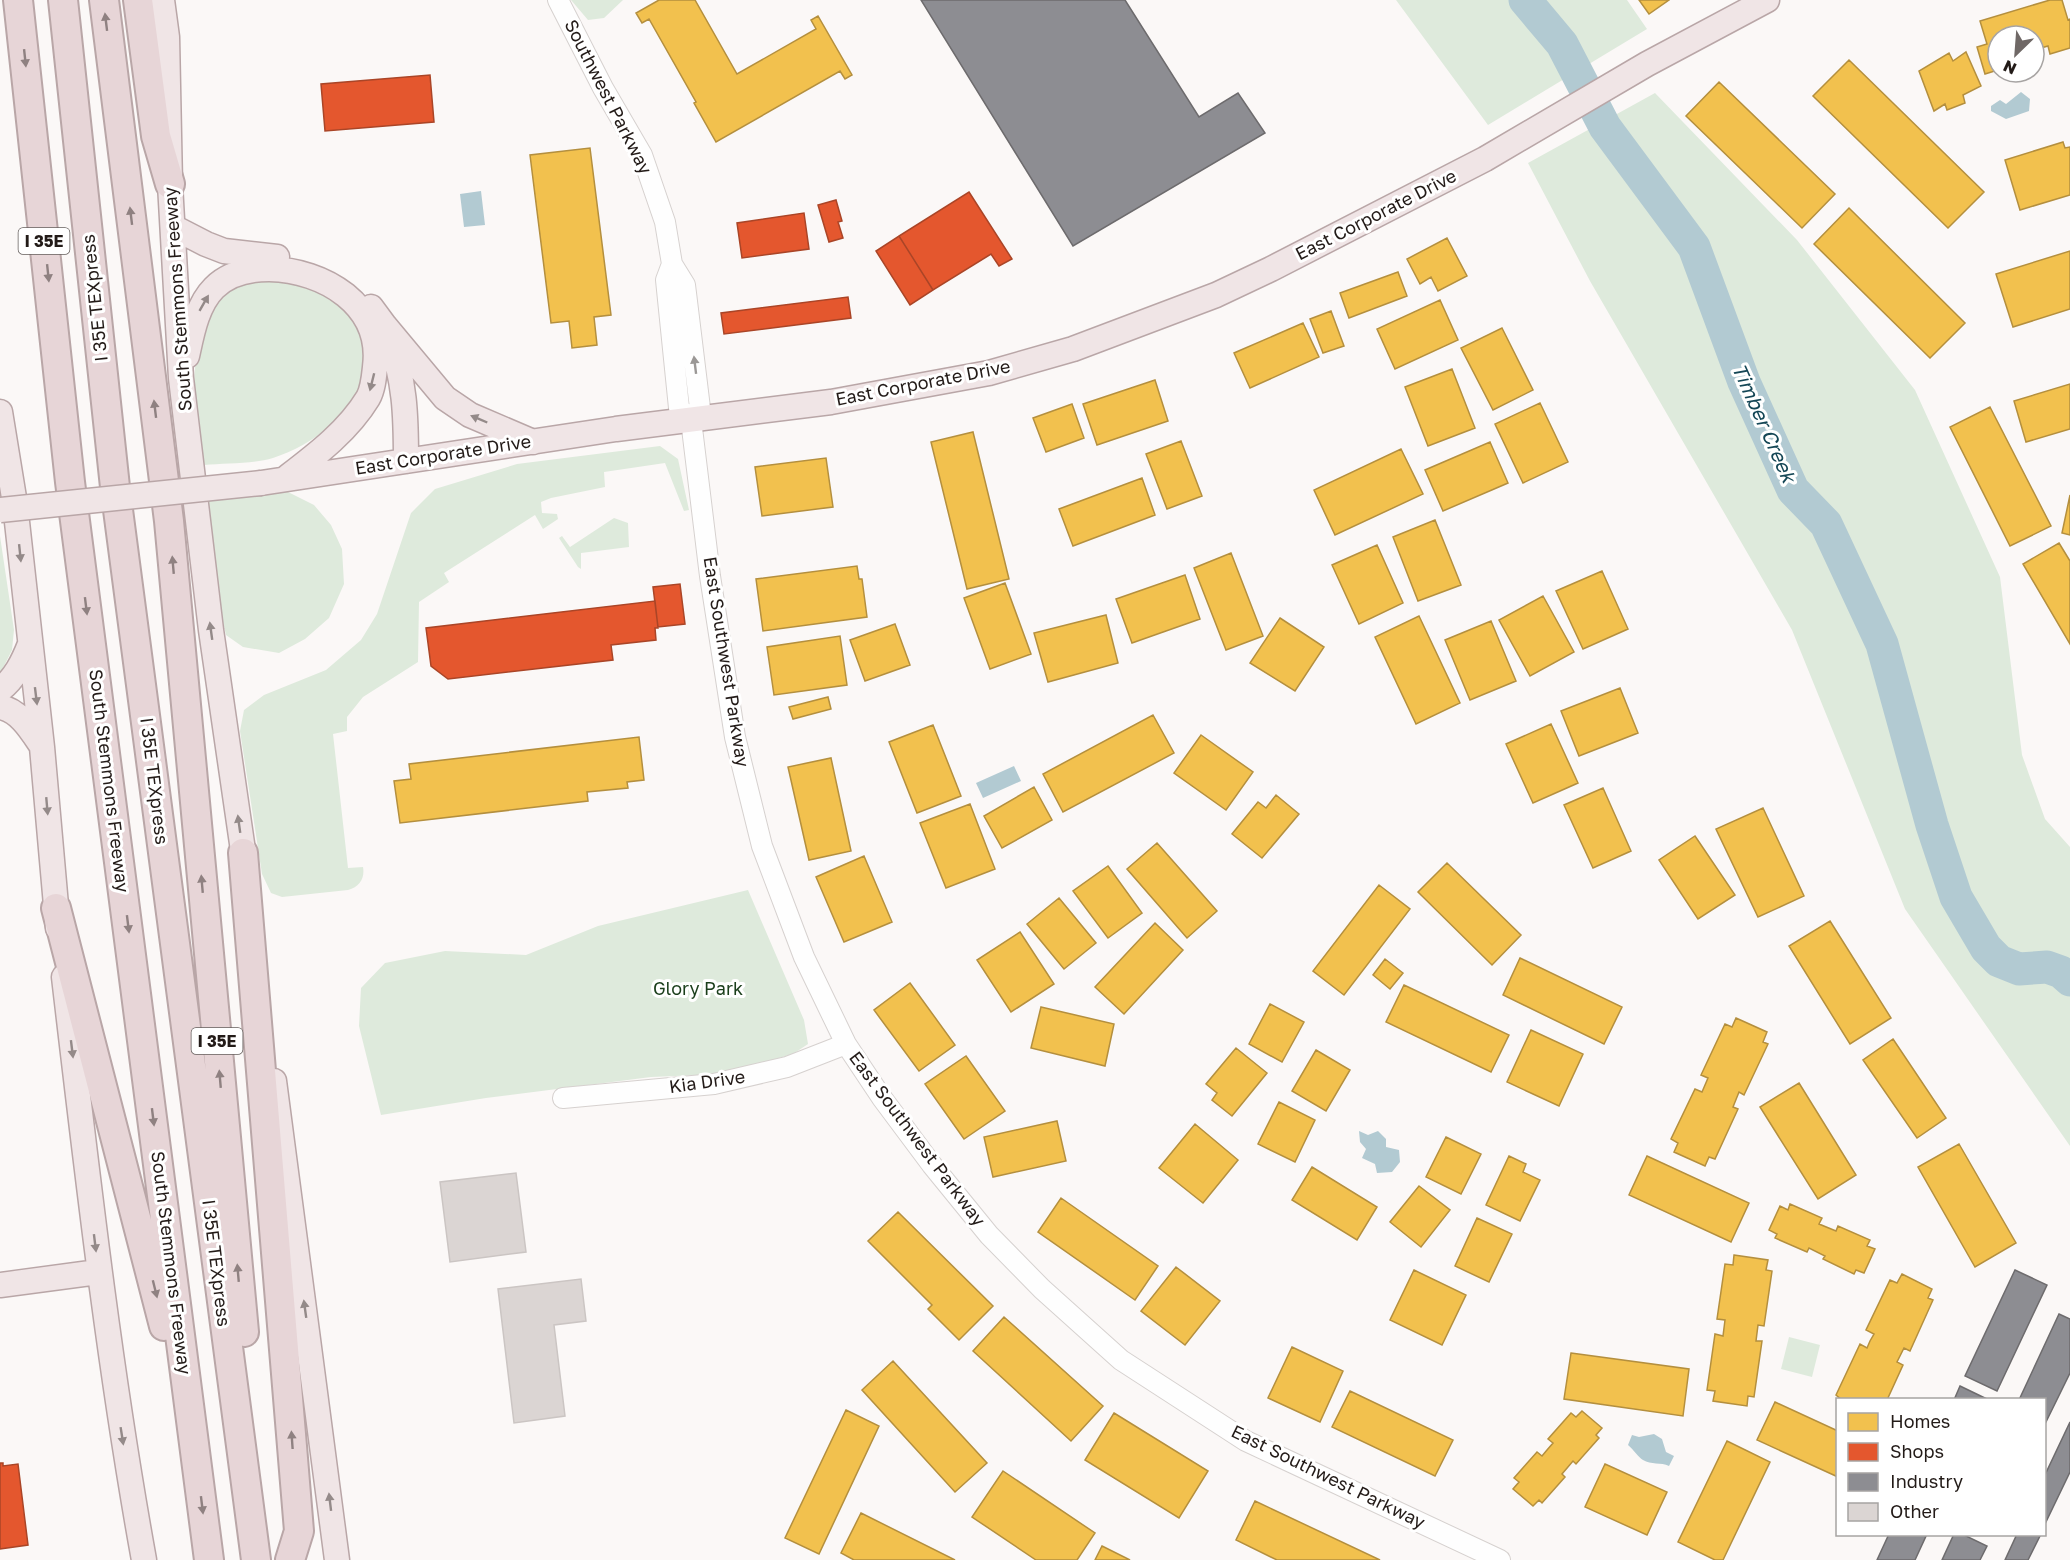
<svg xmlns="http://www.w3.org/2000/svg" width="2070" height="1560" font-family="'Golos Text',sans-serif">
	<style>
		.green { fill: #deeadc }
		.water { fill: #b2cad2 }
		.homes { fill: #f2c14e; stroke: #b48f3e; stroke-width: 1.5 }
		.shops { fill: #e4572e; stroke: #aa4527; stroke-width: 1.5 }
		.industry { fill: #8d8d92; stroke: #6d6b6d; stroke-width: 1.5 }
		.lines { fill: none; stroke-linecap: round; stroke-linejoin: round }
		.river { stroke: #b2cad2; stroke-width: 33 }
		.building { fill: #dbd5d3; stroke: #cbc5c3; stroke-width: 1.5 }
		.minor-casing { stroke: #d6d1cf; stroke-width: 22 }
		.major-casing { stroke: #b9a6a7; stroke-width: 27 }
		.highway-casing { stroke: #b9a6a7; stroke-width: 32 }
		.minor { stroke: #fefefe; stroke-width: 20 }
		.major { stroke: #f0e5e6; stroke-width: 24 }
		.highway { stroke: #e7d5d7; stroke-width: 28 }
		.major-bridge-casing { stroke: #b9a6a7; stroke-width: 27; stroke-linecap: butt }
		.major-bridge { stroke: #f0e5e6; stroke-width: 24 }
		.oneway { fill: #8f8181 }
		.oneway2 { fill: #948a89 }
		.oneway3 { fill: #9b9896 }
		.labels { text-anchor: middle; stroke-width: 6; stroke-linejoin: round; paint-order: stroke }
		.shield { fill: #fff; stroke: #655f5d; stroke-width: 1.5 }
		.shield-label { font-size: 16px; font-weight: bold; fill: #231b18 }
		.street-label { font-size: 18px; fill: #231b18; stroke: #fff }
		.park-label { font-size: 18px; fill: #1a3e1b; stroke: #fff }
		.water-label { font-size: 20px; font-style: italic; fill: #144655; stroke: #fff }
	</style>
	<rect width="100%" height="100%" fill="#fbf8f7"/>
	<!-- green -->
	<path class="green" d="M571,0H623L604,18L588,20Z
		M1396,0H1627L1647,29L1488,125Z
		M1655,93L1797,240L1915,390L2000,577L2022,755L2045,819L2070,847V1146L1905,909L1792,630L1590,281L1528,163Z
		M266,279L321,285L366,327C366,340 368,356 366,369C358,412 313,445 273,458C253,464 225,463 204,465L193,395L198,328L223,292L246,281Z
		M660,446L678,459L689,510L684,511L665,463L604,472L605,487L551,498L541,502L542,513L557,514L558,519L543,529L535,515L444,573L449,582L419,602L418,662L363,697L347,717V731L333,734L348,868L363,867C365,878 360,887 348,890L282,897L271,893L262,874L240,731L244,710L264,695L326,670L361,640L377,614L411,513L435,489L517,464Z
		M284,490L314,505L331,525L342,549L344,584L329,618L305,639L279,653L243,647L226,635L219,605L206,499Z
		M614,518L628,523L629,547L581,553V569L578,567L559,538L562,536L570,547Z
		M0,536L14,630L12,650L0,674Z
		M748,890L804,1020L808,1044L793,1054L723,1074L651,1077L486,1098L381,1115L359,1026L361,988L385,963L445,951L526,955L598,926Z
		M1789,1337L1820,1345L1812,1377L1781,1369Z"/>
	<!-- water -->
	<path class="water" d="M2021,92L2030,99L2029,111L2006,119L1991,111V106L2000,100L2006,104Z
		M481,191L485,225L464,227L460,194Z
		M1014,766L1021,781L983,798L976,783Z
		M1359,1131L1368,1135L1378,1131L1386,1139V1147L1399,1150L1400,1162L1392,1172L1377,1173L1375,1164L1362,1158L1366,1149L1360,1142Z
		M1654,1434L1662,1439L1666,1452L1674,1456L1669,1466C1661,1462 1651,1465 1643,1460C1638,1457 1634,1450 1628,1445L1632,1435L1639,1437Z"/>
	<!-- homes -->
	<path class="homes" d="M659,0H695L737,74L816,29L811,20L818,16L852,75L845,79L840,71L716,142L694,103L696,102L649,19L642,23L636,13Z
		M1639,0H1669L1649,14Z
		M2050,0H2062L2068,20L2070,19V48L2050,54L2048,46L2034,50V36H1998V70L1985,74L1977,47L1987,44L1980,21Z
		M1966,52L1981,86L1963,95L1965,103L1947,110L1945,104L1934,111L1919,71L1949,53L1953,61Z
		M1849,60L1984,192L1948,228L1813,96Z
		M1719,82L1835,194L1802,228L1686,116Z
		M2063,142L2065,148L2070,147V195L2020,210L2005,160Z
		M590,148L611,315L594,317L597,345L572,348L569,321L551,323L530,155Z
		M1849,208L1965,323L1930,358L1814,244Z
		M1447,238L1467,276L1438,291L1431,277L1420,284L1407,259Z
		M2070,251V309L2013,327L1996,274Z
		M1398,272L1407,296L1349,318L1340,293Z
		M1440,300L1458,340L1395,369L1377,329Z
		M1331,311L1344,346L1323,353L1310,319Z
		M1303,323L1319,357L1250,388L1234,353Z
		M1502,328L1533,390L1493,410L1461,348Z
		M1452,369L1475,428L1428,446L1405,387Z
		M1155,380L1168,421L1097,445L1083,404Z
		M2070,384V429L2026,442L2014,401Z
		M1540,403L1568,462L1523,483L1495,424Z
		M1072,404L1084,438L1046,452L1033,418Z
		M1990,407L2051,526L2010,546L1950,427Z
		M973,432L1009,579L967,589L931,442Z
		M1181,441L1202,496L1167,509L1146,454Z
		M1490,442L1508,483L1443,511L1425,470Z
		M1401,449L1423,494L1335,535L1314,490Z
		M826,458L833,507L762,516L755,467Z
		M1142,478L1155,515L1073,546L1059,509Z
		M2070,495V535L2062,533Z
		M1435,520L1461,585L1418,601L1393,537Z
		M2059,543L2070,561V644L2023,564Z
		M1377,545L1403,603L1359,624L1332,565Z
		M1231,553L1263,636L1226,650L1194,568Z
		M857,566L859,579H862L867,617L763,631L756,579Z
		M1602,571L1628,629L1583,649L1556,591Z
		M1185,575L1200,619L1132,643L1116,599Z
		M1005,583L1031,654L990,669L964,598Z
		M1543,596L1574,652L1530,676L1499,620Z
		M1106,615L1118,663L1048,682L1034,633Z
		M1419,616L1460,703L1416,724L1375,637Z
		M1280,618L1324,647L1295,691L1250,663Z
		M1491,621L1516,681L1470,700L1445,640Z
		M895,624L910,665L865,681L850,640Z
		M840,636L847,685L774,695L767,647Z
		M1620,688L1638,733L1579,756L1561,711Z
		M828,697L831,709L793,719L789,707Z
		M1153,715L1174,753L1063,812L1043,774Z
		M1551,724L1578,783L1533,803L1506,744Z
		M933,725L961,796L917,813L889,742Z
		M1201,735L1253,772L1226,810L1174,773Z
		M639,737L644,780L627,782L628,788L587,792L588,801L400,823L394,781L411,779L409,764Z
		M831,758L851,851L809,860L788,767Z
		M1034,787L1052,820L1002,848L984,816Z
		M1603,788L1631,851L1593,868L1564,805Z
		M1276,795L1299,814L1262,858L1232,834L1258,802L1266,808Z
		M970,804L995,869L946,888L920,823Z
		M1763,808L1804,896L1758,917L1716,829Z
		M1695,836L1735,895L1698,919L1659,860Z
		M1157,843L1217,911L1187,938L1127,869Z
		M864,856L892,922L844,942L816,877Z
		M1447,863L1521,935L1492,965L1418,892Z
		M1108,866L1142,913L1108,938L1073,891Z
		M1379,885L1410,909L1344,995L1313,971Z
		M1059,898L1096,943L1064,969L1027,924Z
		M1830,921L1891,1018L1850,1044L1789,946Z
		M1155,923L1183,950L1124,1014L1095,987Z
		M1020,932L1054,984L1011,1012L977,960Z
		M1520,958L1622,1007L1604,1044L1503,995Z
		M1385,959L1403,973L1390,989L1373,975Z
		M910,983L955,1045L919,1071L874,1010Z
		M1404,985L1509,1035L1491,1072L1386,1022Z
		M1270,1004L1304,1022L1282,1062L1249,1044Z
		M1041,1007L1114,1024L1105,1066L1031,1048Z
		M1736,1018L1767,1032L1763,1042L1768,1044L1744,1095L1739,1092L1733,1107L1738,1109L1715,1159L1709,1157L1705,1166L1674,1152L1678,1143L1671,1139L1695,1089L1702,1092L1708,1078L1701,1075L1725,1024L1732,1027Z
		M1531,1030L1583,1054L1559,1106L1507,1082Z
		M1893,1039L1946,1118L1917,1138L1863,1060Z
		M1236,1048L1267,1073L1232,1116L1212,1100L1217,1093L1206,1084Z
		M1316,1050L1350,1070L1326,1111L1292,1091Z
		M966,1056L1005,1111L964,1139L925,1084Z
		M1799,1083L1856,1175L1818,1199L1760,1107Z
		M1279,1102L1315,1120L1295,1162L1258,1144Z
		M1057,1121L1066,1161L993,1177L984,1137Z
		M1195,1124L1238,1160L1203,1203L1159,1168Z
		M1446,1137L1481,1154L1461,1194L1426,1177Z
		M1959,1144L2016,1243L1975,1267L1918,1167Z
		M1509,1156L1526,1164L1523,1172L1540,1180L1520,1221L1486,1205Z
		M1647,1156L1749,1203L1731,1242L1629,1195Z
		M1312,1167L1377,1207L1357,1240L1292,1200Z
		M1419,1186L1450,1210L1421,1247L1390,1222Z
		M1061,1198L1158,1266L1135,1300L1038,1232Z
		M1790,1204L1822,1218L1819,1224L1836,1231L1838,1226L1870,1240L1867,1246L1875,1249L1864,1273L1856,1270L1854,1274L1823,1259L1825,1256L1809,1248L1807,1252L1775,1238L1777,1234L1769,1230L1780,1206L1788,1210Z
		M898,1212L993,1306L959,1340L928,1309L932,1305L868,1241Z
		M1477,1218L1512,1234L1489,1282L1455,1266Z
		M1734,1255L1768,1260L1766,1270L1772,1271L1764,1326L1758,1325L1756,1341H1762L1754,1397L1748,1396L1747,1406L1713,1401L1715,1391L1707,1390L1715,1334L1723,1336L1725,1320L1717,1319L1725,1264L1733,1265Z
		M1176,1267L1220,1301L1185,1345L1141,1311Z
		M1414,1270L1466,1295L1442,1345L1390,1320Z
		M1902,1274L1932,1289L1928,1298L1933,1300L1910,1351L1904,1348L1897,1362L1903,1365L1887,1400H1842L1836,1395L1860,1344L1867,1348L1870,1341L1874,1334L1866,1330L1890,1280L1897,1283Z
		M1004,1317L1103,1406L1071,1441L973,1351Z
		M1292,1347L1343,1371L1320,1422L1268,1398Z
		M1571,1353L1689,1369L1683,1416L1564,1399Z
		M893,1361L987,1463L955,1492L862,1390Z
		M1350,1391L1453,1440L1435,1476L1332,1427Z
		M1775,1402L1838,1431V1477L1757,1440Z
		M846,1410L879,1426L819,1554L785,1538Z
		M1582,1411L1602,1428L1596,1435L1599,1438L1576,1464L1573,1461L1562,1474L1565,1477L1542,1503L1539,1500L1533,1506L1513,1489L1519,1482L1514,1478L1537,1452L1542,1456L1547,1450L1553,1443L1548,1439L1571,1413L1576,1417Z
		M1114,1413L1208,1471L1179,1518L1085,1460Z
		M1727,1441L1770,1462L1723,1560H1715L1678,1542Z
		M1605,1464L1667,1492L1647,1535L1585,1507Z
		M1003,1471L1095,1533L1077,1560H1036L972,1517Z
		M1255,1501L1380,1560H1277L1236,1540Z
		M861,1513L955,1560H854L841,1553Z
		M1102,1546L1130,1560H1095Z"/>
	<!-- shops -->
	<path class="shops" d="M430,75L434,122L325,131L321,84Z
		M969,192L1012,259L999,266L991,254L933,290L899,236Z
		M836,200L842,221L838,222L843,238L829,242L818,205Z
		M804,213L809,249L742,258L737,223Z
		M899,236L933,290L910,305L876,251Z
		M848,297L851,318L724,334L721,313Z
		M680,584L685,624L658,627L653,587Z
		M655,601L658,628H655L656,640L611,645L613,660L448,679L431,666L426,628Z
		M0,1463H3V1466L18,1464L28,1545L0,1549Z"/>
	<!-- industry -->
	<path class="industry" d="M921,0H1125L1199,117L1238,93L1265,133L1073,246Z
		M2015,1270L2047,1285L1997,1391L1965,1376Z
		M2059,1314L2070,1319V1373L2044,1426V1400H2019Z
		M1960,1386L1989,1400H1954Z
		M2070,1422V1472L2044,1526V1477Z
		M1889,1534H1927L1915,1560H1877Z
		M1954,1534H1962L1987,1546L1980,1560H1942Z
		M2017,1534H2041L2028,1560H2005Z"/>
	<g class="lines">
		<!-- river -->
		<path class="river" d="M1525,0L1562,44L1605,127L1694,247L1744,382L1793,490L1826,524L1882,644L1932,825L1956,897L1986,948L1999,961L2019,969L2047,967L2061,972L2070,980"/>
	</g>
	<!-- building -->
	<path class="building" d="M516,1173L526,1252L450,1262L440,1182Z
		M581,1279L586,1321L554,1325L565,1416L514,1423L498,1289Z"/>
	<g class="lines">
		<!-- minor casing -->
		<g class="minor-casing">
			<path id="minor" d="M558,0L603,88L642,155L665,222L672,264L685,285L700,408L691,420
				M672,264L666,280L679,408L691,420
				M691,420L710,576L735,737L762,846L804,957L846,1044L882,1098L932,1165L989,1235L1042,1289L1121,1360L1246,1441L1500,1560
				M563,1098L714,1084L787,1067L846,1044"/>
		</g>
		<!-- major casing -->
		<g class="major-casing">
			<path id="major" d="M162,0L167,37L170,184L181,378L211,630L246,871
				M173,227L206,244L224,251L277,257
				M371,307L385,326L445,398L470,415L533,442
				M389,336C405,381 406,414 406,461
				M187,356C192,333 197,305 214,288C228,274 249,269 269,269C324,270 383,305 375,367C374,377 373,389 368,398C348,431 316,455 286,478
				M0,412L15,504L42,747L58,928
				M261,483L616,429L831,402L989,373L1073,349L1216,295L1271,269L1485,159L1647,64L1767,0
				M0,690C15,678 23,662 30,644
				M0,707C19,710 31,730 41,745
				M64,977C87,1172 109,1367 144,1560
				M274,1081L337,1560
				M0,1285L98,1272"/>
		</g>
		<!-- highway casing -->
		<g class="highway-casing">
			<path id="highway" d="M18,0L70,482L209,1560
				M63,0L115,487L256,1560
				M104,0L169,521L244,1332
				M138,0L156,136L170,184
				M243,853L299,1531L290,1560
				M56,908L164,1326"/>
		</g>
		<!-- minor -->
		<use href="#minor" class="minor"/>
		<!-- major -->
		<use href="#major" class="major"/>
		<!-- highway -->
		<use href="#highway" class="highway"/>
		<!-- major-bridge casing -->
		<g class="major-bridge-casing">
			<path id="major-bridge" d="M0,510L261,483"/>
		</g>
		<!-- major-bridge -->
		<use href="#major-bridge" class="major-bridge"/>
	</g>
	<!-- one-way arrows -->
	<defs><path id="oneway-solid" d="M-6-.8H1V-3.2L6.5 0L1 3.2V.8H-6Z" transform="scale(1.5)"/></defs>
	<g class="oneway">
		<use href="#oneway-solid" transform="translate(106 22) rotate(-97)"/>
		<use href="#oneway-solid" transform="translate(25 58) rotate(84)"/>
		<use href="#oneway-solid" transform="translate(131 216) rotate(-97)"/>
		<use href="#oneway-solid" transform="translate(48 273) rotate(84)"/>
		<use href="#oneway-solid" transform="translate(155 409) rotate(-97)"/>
		<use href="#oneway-solid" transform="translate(173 565) rotate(-95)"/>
		<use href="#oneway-solid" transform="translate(86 606) rotate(83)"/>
		<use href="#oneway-solid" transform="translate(202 884) rotate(-95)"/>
		<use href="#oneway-solid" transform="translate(128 924) rotate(83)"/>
		<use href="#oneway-solid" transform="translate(220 1079) rotate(-95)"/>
		<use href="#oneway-solid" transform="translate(153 1117) rotate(83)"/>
		<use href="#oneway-solid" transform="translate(238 1273) rotate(-95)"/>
		<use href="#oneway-solid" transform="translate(155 1289) rotate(76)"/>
		<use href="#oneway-solid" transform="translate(292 1440) rotate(-94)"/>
		<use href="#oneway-solid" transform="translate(202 1505) rotate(83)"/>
	</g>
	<g class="oneway2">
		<use href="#oneway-solid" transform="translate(204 303) rotate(-60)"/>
		<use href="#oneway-solid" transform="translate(372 382) rotate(104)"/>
		<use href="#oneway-solid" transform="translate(479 419) rotate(-157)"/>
		<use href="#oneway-solid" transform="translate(20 553) rotate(84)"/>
		<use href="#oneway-solid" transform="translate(211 631) rotate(-98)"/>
		<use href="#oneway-solid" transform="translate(36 696) rotate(83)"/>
		<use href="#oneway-solid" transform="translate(47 806) rotate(85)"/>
		<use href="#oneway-solid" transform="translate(239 824) rotate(-98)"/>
		<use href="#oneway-solid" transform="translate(72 1049) rotate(83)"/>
		<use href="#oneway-solid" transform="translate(95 1243) rotate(83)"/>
		<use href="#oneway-solid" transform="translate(305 1309) rotate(-98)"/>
		<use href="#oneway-solid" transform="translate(122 1436) rotate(81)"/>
		<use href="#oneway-solid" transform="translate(330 1502) rotate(-97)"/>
	</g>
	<use class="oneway3" href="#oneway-solid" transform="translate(695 365) rotate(-97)"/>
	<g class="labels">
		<!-- shield labels -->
		<g class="shield">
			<rect x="18.5" y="228" width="51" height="26" rx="4.5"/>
			<rect x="191.5" y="1028" width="51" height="26" rx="4.5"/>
		</g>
		<g class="shield-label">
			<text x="44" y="247">I 35E</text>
			<text x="217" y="1047">I 35E</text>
		</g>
		<!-- street labels -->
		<g class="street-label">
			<text transform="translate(608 97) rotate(63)" y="6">Southwest Parkway</text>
			<text transform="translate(1376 215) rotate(-27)" y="6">East Corporate Drive</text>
			<text transform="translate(95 298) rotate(-96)" y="6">I 35E TEXpress</text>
			<text transform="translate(178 299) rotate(-94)" y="6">South Stemmons Freeway</text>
			<text transform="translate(923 383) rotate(-11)" y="6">East Corporate Drive</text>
			<text transform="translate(443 455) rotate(-9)" y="6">East Corporate Drive</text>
			<text transform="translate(726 662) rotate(81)" y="6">East Southwest Parkway</text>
			<text transform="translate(109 781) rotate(83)" y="6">South Stemmons Freeway</text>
			<text transform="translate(154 781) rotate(83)" y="6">I 35E TEXpress</text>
			<text transform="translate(707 1082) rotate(-8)" y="6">Kia Drive</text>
			<text transform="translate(917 1139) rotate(53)" y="6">East Southwest Parkway</text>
			<text transform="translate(171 1263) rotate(83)" y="6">South Stemmons Freeway</text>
			<text transform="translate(216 1263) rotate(83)" y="6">I 35E TEXpress</text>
			<text transform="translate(1328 1477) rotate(26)" y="6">East Southwest Parkway</text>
		</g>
		<!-- park labels -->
		<g class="park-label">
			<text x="698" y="995">Glory Park</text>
		</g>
		<!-- water labels -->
		<g class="water-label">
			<text transform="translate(1764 423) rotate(66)" y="7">Timber Creek</text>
		</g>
	</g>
	<!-- legend -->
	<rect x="1836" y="1398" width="210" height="138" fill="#ffffff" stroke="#a7a4a3" stroke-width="1.5"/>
	<rect x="1848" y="1413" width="30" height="18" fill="#f2c14e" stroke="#a7a4a3" stroke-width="1.5"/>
	<text x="1890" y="1428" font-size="18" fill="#231b18">Homes</text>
	<rect x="1848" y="1443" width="30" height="18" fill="#e4572e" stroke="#a7a4a3" stroke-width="1.5"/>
	<text x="1890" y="1458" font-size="18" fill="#231b18">Shops</text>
	<rect x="1848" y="1473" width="30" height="18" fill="#8d8d92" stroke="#a7a4a3" stroke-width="1.5"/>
	<text x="1890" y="1488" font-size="18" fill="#231b18">Industry</text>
	<rect x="1848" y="1503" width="30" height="18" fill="#dbd5d3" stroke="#a7a4a3" stroke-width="1.5"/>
	<text x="1890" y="1518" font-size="18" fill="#231b18">Other</text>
	<!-- north arrow -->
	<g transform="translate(2016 54) rotate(205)"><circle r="28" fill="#ffffff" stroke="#a7a4a3" stroke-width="1.5"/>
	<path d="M0-4.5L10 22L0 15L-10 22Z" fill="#6f6866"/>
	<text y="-9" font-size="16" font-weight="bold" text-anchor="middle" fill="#231b18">N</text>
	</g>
</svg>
